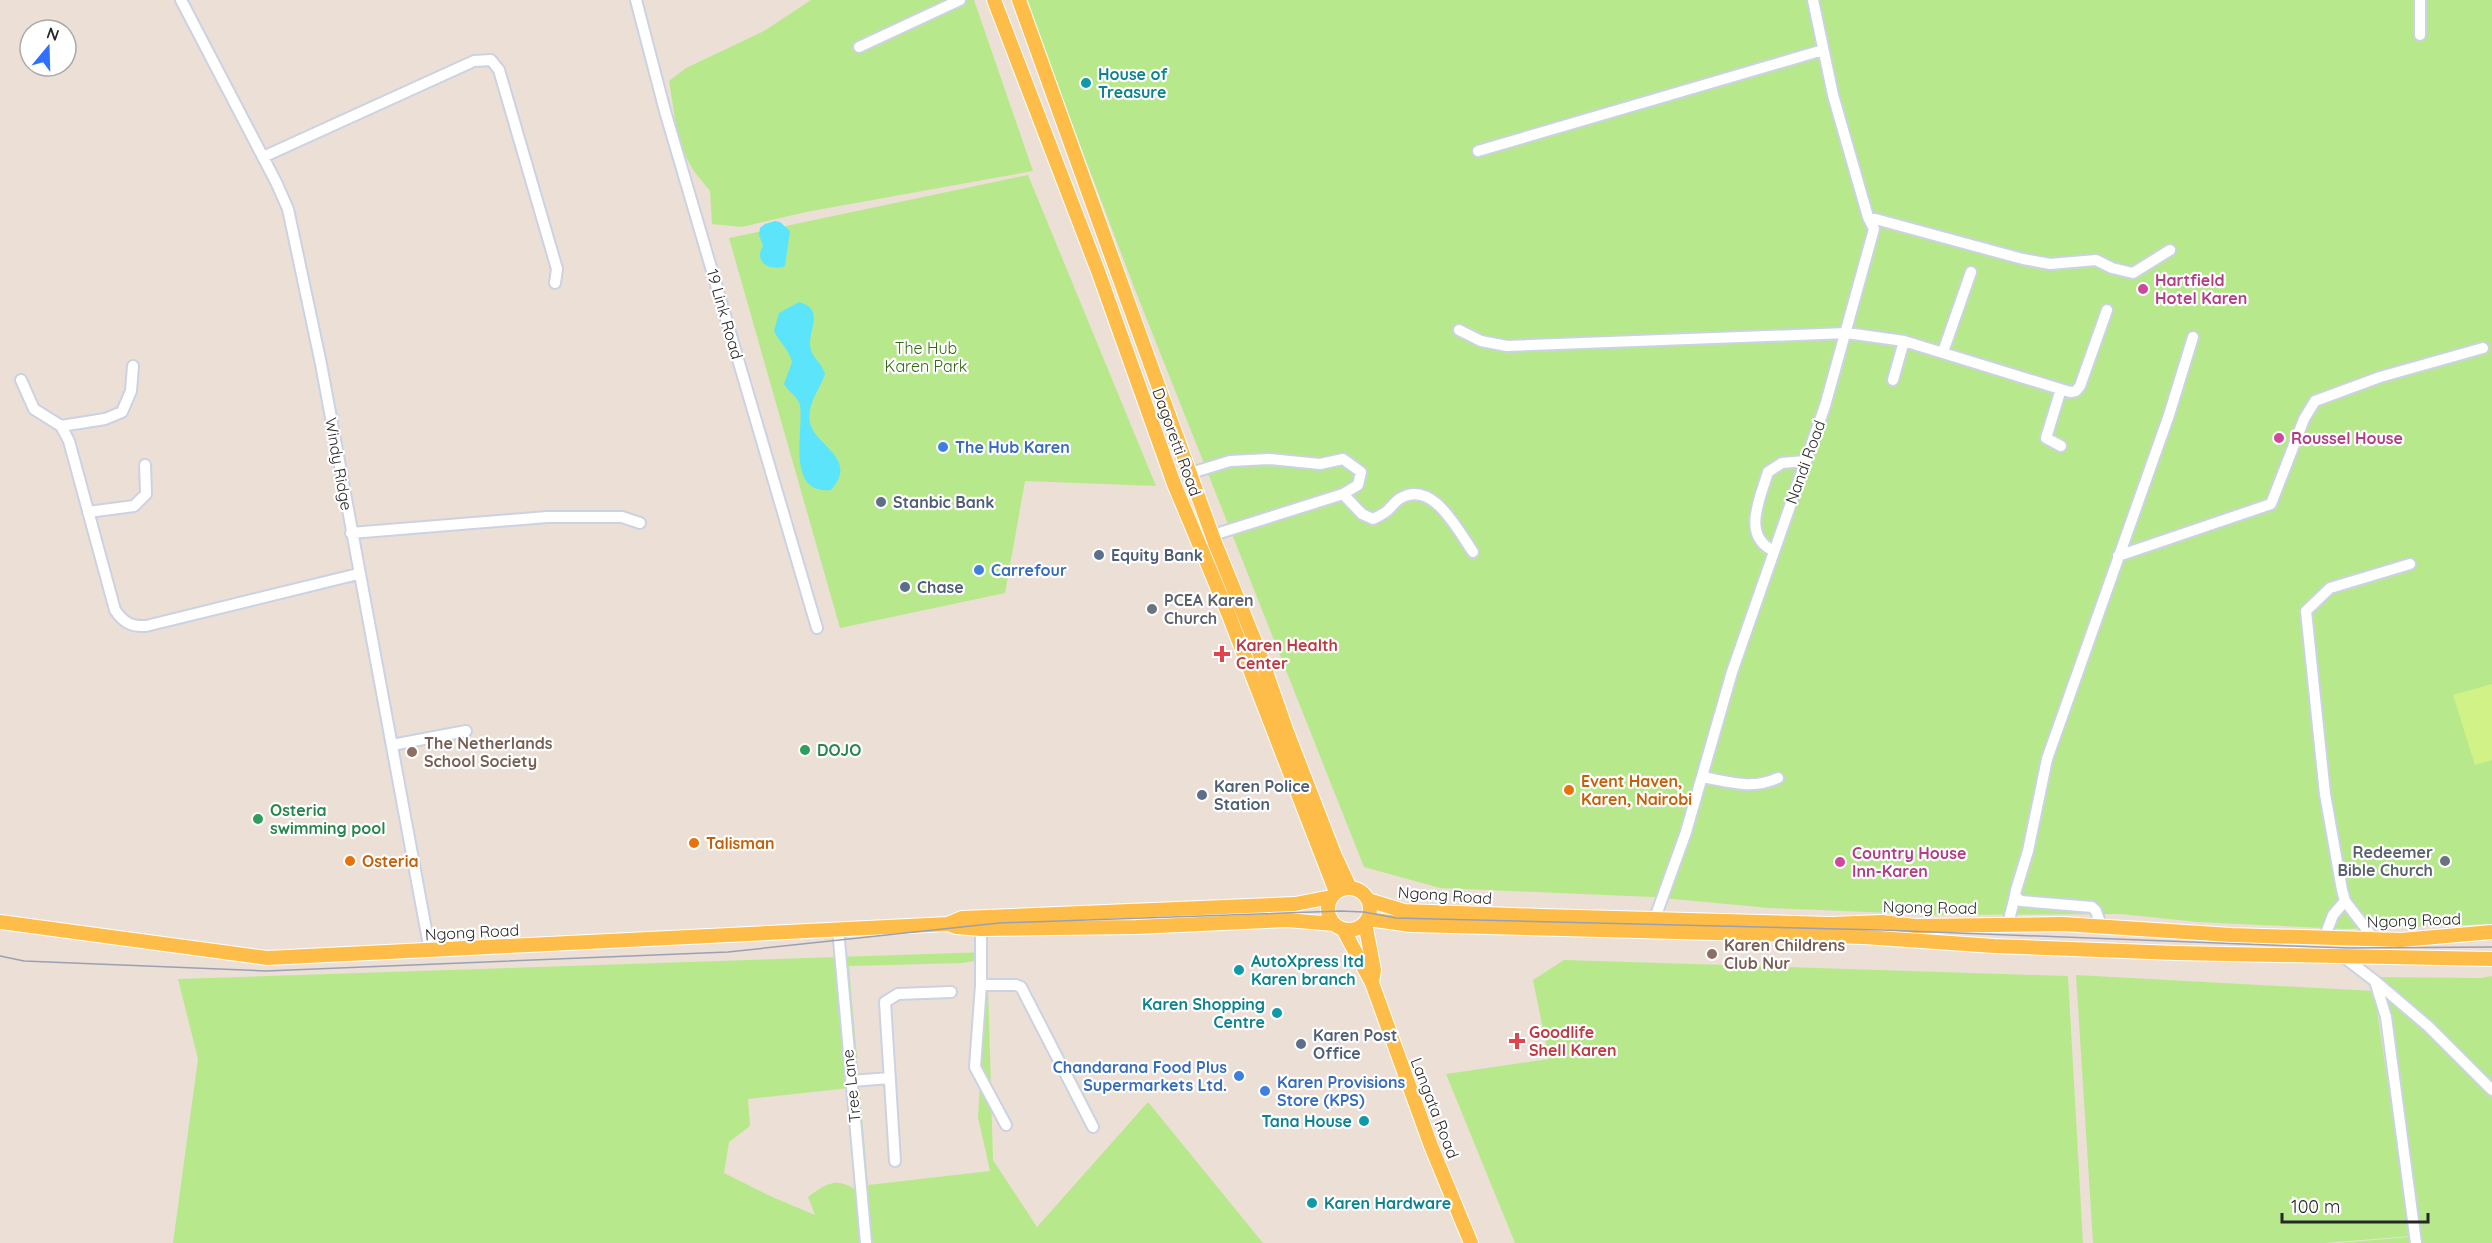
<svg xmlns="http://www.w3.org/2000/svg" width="2492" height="1243" font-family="Quicksand,sans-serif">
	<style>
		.green { fill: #b7e98c; fill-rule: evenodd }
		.pitch { fill: #d1f286 }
		.water { fill: #5ce4fa }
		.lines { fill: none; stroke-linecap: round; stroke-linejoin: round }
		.minor-casing { stroke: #cbd2e2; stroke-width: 14 }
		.major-casing { stroke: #fff; stroke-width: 16 }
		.minor { stroke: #fff; stroke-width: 10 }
		.major { stroke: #febd48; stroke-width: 14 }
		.tram { stroke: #99a0b4; stroke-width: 1.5 }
		.culture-dot { fill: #0f9aa8; stroke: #fff; stroke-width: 2 }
		.hotel-dot { fill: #d1479c; stroke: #fff; stroke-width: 2 }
		.shop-dot { fill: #3f7fe0; stroke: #fff; stroke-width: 2 }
		.service-dot { fill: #5c6f8a; stroke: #fff; stroke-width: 2 }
		.worship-dot { fill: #6b7280; stroke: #fff; stroke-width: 2 }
		.health-dot { fill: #e0444e; stroke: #fff; stroke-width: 2 }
		.leisure-dot { fill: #2e9e5b; stroke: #fff; stroke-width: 2 }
		.education-dot { fill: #8d6e63; stroke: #fff; stroke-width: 2 }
		.food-dot { fill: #e8710a; stroke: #fff; stroke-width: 2 }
		.labels { text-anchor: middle; stroke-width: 4.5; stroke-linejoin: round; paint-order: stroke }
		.culture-label { font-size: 16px; font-weight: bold; fill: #0d838f; stroke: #fff; text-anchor: start }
		.hotel-label { font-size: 16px; font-weight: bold; fill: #b23c85; stroke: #fff; text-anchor: start }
		.street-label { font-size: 16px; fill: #272727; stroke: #fff }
		.park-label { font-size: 16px; fill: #2f6912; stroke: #fff }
		.shop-label { font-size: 16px; font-weight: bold; fill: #366cbe; stroke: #fff; text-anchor: start }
		.service-label { font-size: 16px; font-weight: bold; fill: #4e5e75; stroke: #fff; text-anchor: start }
		.worship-label { font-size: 16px; font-weight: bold; fill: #5b616d; stroke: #fff; text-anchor: start }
		.health-label { font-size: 16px; font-weight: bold; fill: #be3a42; stroke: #fff; text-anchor: start }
		.education-label { font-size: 16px; font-weight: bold; fill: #785e54; stroke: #fff; text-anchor: start }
		.leisure-label { font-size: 16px; font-weight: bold; fill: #27864d; stroke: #fff; text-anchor: start }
		.food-label { font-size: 16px; font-weight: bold; fill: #c56008; stroke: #fff; text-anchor: start }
	</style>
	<rect width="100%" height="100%" fill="#ecdfd6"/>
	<!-- green -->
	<path class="green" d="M811,0H974L1033,171L806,212L742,227L712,224L710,191L693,170L679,144L669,81L686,68L764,31Z
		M1025,0H2492V924L2345,929L2197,922L2121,914L1938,915L1769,908L1653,897L1440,888L1364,867L1134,287Z
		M1028,175L1156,486L1025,481L1005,593L840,628L729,238Z
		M987,952L993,1160L1037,1227L1148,1102L1263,1243H173L198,1059L178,979ZM983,960L984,1017L978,1117L990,1171L868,1185L849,966L962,963ZM849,1088L864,1195C839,1178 832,1179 808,1197L815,1215L770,1196L724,1173L729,1142L750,1126L748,1099Z
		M1564,960L2068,976L2083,1243H1515L1446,1074L1549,1059L1533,980Z
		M2076,975L2374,991L2411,1236L2325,1243H2093Z
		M2492,976V1243H2339L2420,1236L2375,977L2481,978Z"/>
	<!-- pitch -->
	<path class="pitch" d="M2492,684V760L2475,765L2453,695Z"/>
	<!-- water -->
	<path class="water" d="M775,221L780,222L790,231L785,266C770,272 753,262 763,246L759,235L760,228L765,224Z
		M799,302C829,311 803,333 812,353C816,361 822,364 825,374C820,389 806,405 810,423C816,447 859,458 831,490C785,495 804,430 800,406C799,397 788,392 784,384L792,362C789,349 779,342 774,331L779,313Z"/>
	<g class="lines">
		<!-- minor casing -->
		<g class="minor-casing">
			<path id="minor" d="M181,0L276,182L288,209L321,364L430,951
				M636,0L665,111L817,628
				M2420,35V0
				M859,47L960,0
				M1478,151L1823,50
				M263,157L474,61L491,60L499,70L557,269L555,283
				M1868,217L2023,259L2050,264L2096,260L2112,268L2133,273L2170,250
				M1459,330L1481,341L1507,346L1847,333L1904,341L2070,392L2076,391L2080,386L2107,310
				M1943,352L1971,272
				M21,380L34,409L61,426L69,441L115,610C123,622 131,627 146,626L358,574
				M1893,380L1904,341
				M61,426L105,419L122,412L131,391L133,366
				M2061,446L2046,438L2061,389
				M1191,473L1230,461L1269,459L1320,464L1343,459L1361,472L1358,485L1343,494L1213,535
				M1343,494L1362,514L1373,519C1378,516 1385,514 1389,509C1392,506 1395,502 1399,499C1432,478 1457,529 1473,552
				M88,512L134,506L146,494L145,465
				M351,533L547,517H622L640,523
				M1774,551C1741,536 1760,499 1768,472L1782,463L1805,461
				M2118,556L2271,504L2304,419L2315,401L2380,377L2483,348
				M392,745L466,731
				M1702,777C1730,782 1752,790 1778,778
				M1655,918L1686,832L1732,672L1825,406L1874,229L1868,217L1833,95L1813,0
				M2008,924L2015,896
				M2101,926L2096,911L2092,907L2021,901L2015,896L2016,890L2028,851L2047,759L2169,415L2193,337
				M838,929L866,1243
				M981,929V985L975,1067L1006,1125
				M2325,936L2333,915L2345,901
				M2374,939L2345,901L2342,890L2325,794L2306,611L2330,588L2410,564
				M2345,958L2375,981L2386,1017L2416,1243
				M2375,981L2428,1026L2492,1090
				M981,985H1016L1021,987L1093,1127
				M851,1081L890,1078
				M895,1161L885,1002L898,994L951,992"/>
		</g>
		<!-- major casing -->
		<g class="major-casing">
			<path id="major" d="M994,0L1098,271L1174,484L1228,613L1336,892
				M1019,0L1215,543L1258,649L1287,732L1335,856L1350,888
				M1328 909a21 21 0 1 1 42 0a21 21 0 1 1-42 0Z
				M1368,900L1404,911L1542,916L1830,924L1882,922L1915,926L2063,924L2231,935L2401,940L2492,932
				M1368,919L1411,925L1864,937L1994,946L2176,953L2492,959
				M0,922L267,958L948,924L962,918L1295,904L1331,897
				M1365,923L1374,970L1372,983
				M948,924L956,927L981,929L1136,927L1287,920L1334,924
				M1343,929L1372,983L1431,1146L1471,1243"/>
		</g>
		<!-- minor -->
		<use href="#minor" class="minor"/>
		<!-- major -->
		<use href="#major" class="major"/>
		<!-- tram -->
		<path class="tram" d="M0,956L24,961L266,971L728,952L999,923L1341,911L1364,912L1396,918L1882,930L2347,948L2492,947"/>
	</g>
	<!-- markers -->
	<g class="culture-dot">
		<circle cx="1086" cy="83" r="6"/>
		<circle cx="1239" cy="970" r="6"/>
		<circle cx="1277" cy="1013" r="6"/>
		<circle cx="1364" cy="1121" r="6"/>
		<circle cx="1312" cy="1203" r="6"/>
	</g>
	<g class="hotel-dot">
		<circle cx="2143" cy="289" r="6"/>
		<circle cx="2279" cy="438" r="6"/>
		<circle cx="1840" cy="862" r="6"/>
	</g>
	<g class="shop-dot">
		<circle cx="943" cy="447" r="6"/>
		<circle cx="979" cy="570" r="6"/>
		<circle cx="1239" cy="1076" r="6"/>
		<circle cx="1265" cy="1091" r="6"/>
	</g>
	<g class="service-dot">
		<circle cx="881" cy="502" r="6"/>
		<circle cx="1099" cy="555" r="6"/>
		<circle cx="905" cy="587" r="6"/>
		<circle cx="1202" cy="795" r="6"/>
		<circle cx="1301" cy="1044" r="6"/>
	</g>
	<g class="worship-dot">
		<circle cx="1152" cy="609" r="6"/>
		<circle cx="2445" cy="861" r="6"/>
	</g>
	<g class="health-dot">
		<path d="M1219 645h6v6h6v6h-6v6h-6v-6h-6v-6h6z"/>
		<path d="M1514 1032h6v6h6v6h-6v6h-6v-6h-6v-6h6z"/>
	</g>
	<g class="leisure-dot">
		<circle cx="805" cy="750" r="6"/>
		<circle cx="258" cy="819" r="6"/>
	</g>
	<g class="education-dot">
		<circle cx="412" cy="752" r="6"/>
		<circle cx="1712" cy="954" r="6"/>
	</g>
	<g class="food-dot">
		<circle cx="1569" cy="790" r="6"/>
		<circle cx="694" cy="843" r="6"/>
		<circle cx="350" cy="861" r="6"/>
	</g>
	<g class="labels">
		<!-- culture labels -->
		<g class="culture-label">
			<text x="1098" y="80">House of<tspan x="1098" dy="18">Treasure</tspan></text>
			<text x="1251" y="967">AutoXpress ltd<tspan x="1251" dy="18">Karen branch</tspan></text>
			<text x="1265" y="1010" text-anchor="end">Karen Shopping<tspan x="1265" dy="18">Centre</tspan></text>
			<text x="1352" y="1127" text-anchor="end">Tana House</text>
			<text x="1324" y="1209">Karen Hardware</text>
		</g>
		<!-- hotel labels -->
		<g class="hotel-label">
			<text x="2155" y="286">Hartfield<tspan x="2155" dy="18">Hotel Karen</tspan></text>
			<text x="2291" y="444">Roussel House</text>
			<text x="1852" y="859">Country House<tspan x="1852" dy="18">Inn-Karen</tspan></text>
		</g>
		<!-- street labels -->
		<g class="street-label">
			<text transform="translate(725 314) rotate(74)" y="6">19 Link Road</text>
			<text transform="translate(1177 442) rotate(70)" y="6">Dagoretti Road</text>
			<text transform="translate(1805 462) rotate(-70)" y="6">Nandi Road</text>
			<text transform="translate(339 464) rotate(80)" y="6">Windy Ridge</text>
			<text transform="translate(1445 895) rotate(4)" y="6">Ngong Road</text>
			<text transform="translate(1930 907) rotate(1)" y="6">Ngong Road</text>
			<text transform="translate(2414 920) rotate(-2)" y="6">Ngong Road</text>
			<text transform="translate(472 932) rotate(-3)" y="6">Ngong Road</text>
			<text transform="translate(851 1086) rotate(-96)" y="6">Tree Lane</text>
			<text transform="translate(1435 1108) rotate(69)" y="6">Langata Road</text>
		</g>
		<!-- park labels -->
		<g class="park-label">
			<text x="926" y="354">The Hub<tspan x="926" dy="18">Karen Park</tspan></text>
		</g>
		<!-- shop labels -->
		<g class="shop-label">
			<text x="955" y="453">The Hub Karen</text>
			<text x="991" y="576">Carrefour</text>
			<text x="1227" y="1073" text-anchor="end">Chandarana Food Plus<tspan x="1227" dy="18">Supermarkets Ltd.</tspan></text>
			<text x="1277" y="1088">Karen Provisions<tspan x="1277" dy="18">Store (KPS)</tspan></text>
		</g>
		<!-- service labels -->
		<g class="service-label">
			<text x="893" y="508">Stanbic Bank</text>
			<text x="1111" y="561">Equity Bank</text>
			<text x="917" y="593">Chase</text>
			<text x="1214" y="792">Karen Police<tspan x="1214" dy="18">Station</tspan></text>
			<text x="1313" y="1041">Karen Post<tspan x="1313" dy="18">Office</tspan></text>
		</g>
		<!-- worship labels -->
		<g class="worship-label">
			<text x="1164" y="606">PCEA Karen<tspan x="1164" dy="18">Church</tspan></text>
			<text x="2433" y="858" text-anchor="end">Redeemer<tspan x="2433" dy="18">Bible Church</tspan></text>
		</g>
		<!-- health labels -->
		<g class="health-label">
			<text x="1236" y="651">Karen Health<tspan x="1236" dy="18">Center</tspan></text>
			<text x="1529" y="1038">Goodlife<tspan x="1529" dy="18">Shell Karen</tspan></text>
		</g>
		<!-- education labels -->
		<g class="education-label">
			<text x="424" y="749">The Netherlands<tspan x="424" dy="18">School Society</tspan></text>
			<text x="1724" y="951">Karen Childrens<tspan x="1724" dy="18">Club Nur</tspan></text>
		</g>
		<!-- leisure labels -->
		<g class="leisure-label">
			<text x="817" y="756">DOJO</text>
			<text x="270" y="816">Osteria<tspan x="270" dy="18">swimming pool</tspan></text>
		</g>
		<!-- food labels -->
		<g class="food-label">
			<text x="1581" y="787">Event Haven,<tspan x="1581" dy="18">Karen, Nairobi</tspan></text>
			<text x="706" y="849">Talisman</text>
			<text x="362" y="867">Osteria</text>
		</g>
	</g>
	<!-- north arrow -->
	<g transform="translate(48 48) rotate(19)"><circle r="28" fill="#ffffff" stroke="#a9a9a9" stroke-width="1.5"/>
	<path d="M0-4.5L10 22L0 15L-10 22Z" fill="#2f70ff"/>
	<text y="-9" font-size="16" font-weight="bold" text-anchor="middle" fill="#272727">N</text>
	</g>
	<!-- scale -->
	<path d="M2282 1213v9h146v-9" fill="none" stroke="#272727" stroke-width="3"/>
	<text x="2291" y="1213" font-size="18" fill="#272727" stroke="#ffffff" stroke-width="4.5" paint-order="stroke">100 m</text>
</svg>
